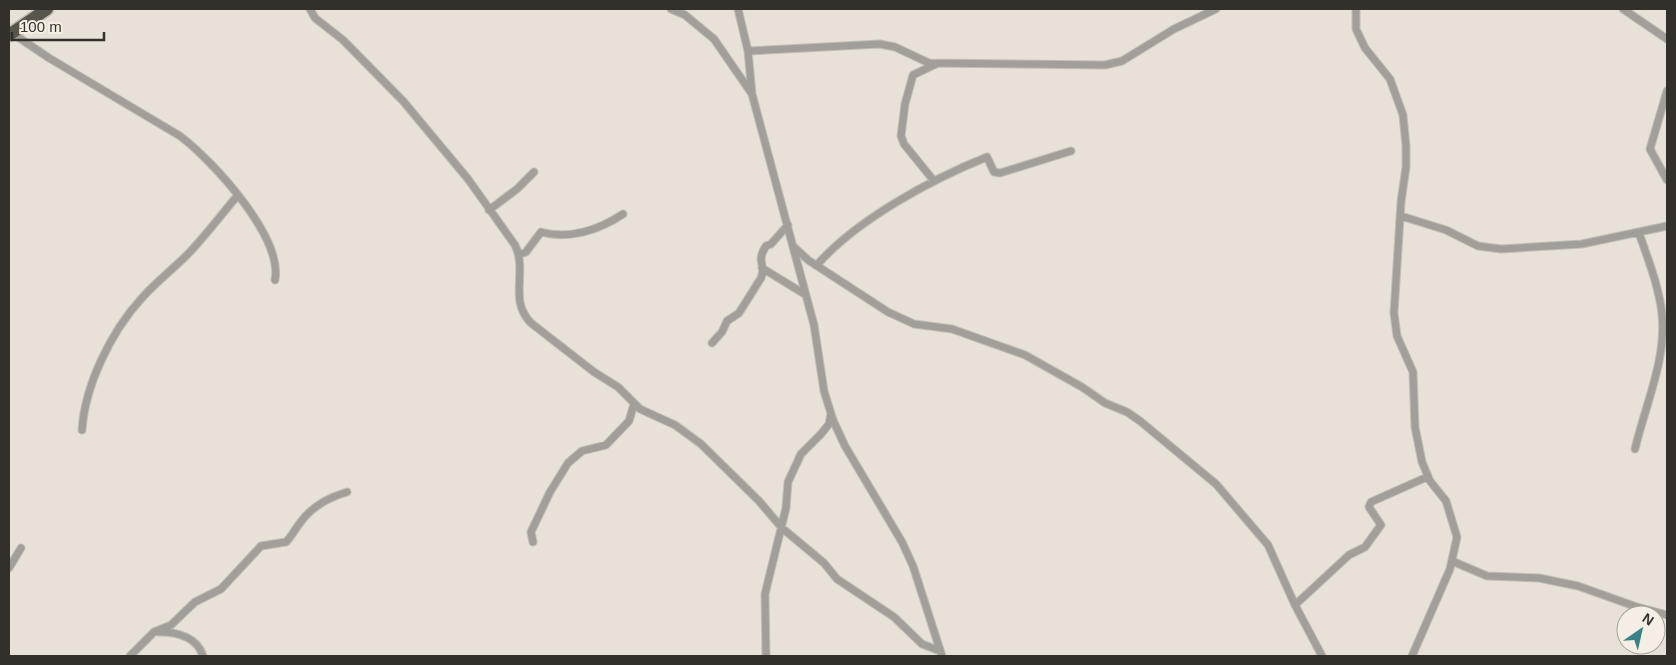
<svg xmlns="http://www.w3.org/2000/svg" width="1676" height="665" font-family="Helvetica,sans-serif">
	<style>
		.lines { fill: none; stroke-linecap: round; stroke-linejoin: round }
		.street-casing { stroke: #c3beb5; stroke-width: 9 }
		.highway-casing { stroke: #c3beb5; stroke-width: 15 }
		.street { stroke: #a29f9b; stroke-width: 7 }
		.highway { stroke: #5a554c; stroke-width: 12 }
	</style>
	<rect width="100%" height="100%" fill="#e7e1d7"/>
	<g class="lines">
		<!-- street casing -->
		<g class="street-casing">
			<path id="street" d="M310,9L315,18L343,40L403,101L468,179L515,245C528,272 508,300 531,323L594,372L618,387L640,409L675,425L701,444L759,501L782,528L824,563L837,579L894,617L922,644L940,651
				M671,9L685,15L714,39L752,94
				M738,9L748,51L752,94L814,325L824,391L833,420L845,446L902,542L913,566L942,656
				M1356,9V29L1365,48L1390,79L1403,115L1406,146V167L1401,202L1394,313L1397,336L1413,372L1415,427L1422,462L1430,481L1446,501L1457,537L1450,569L1412,656
				M1623,9L1667,39
				M12,33L49,58L180,136C213,161 283,237 275,280
				M748,51L880,44L895,47L929,63L1105,65L1122,61L1174,29L1216,9
				M1667,91L1650,149L1667,180
				M934,181L904,144L901,136L905,104L913,75L936,64
				M489,210L517,189L534,172
				M1401,216L1446,230L1478,246L1501,249L1582,244L1667,226
				M793,246L808,260L888,312L914,324L952,329L1025,355L1082,387L1105,403L1127,412L1140,421L1216,484L1268,545L1295,605L1322,656
				M520,254L526,252L541,232C569,240 599,230 623,214
				M817,265C856,220 932,179 987,157L994,172L1000,173L1071,151
				M762,268L806,295
				M712,343L722,332L727,321L739,313L761,278C767,265 755,263 766,246L771,244L788,225
				M82,430C85,385 111,332 141,299C155,283 173,269 188,254C206,235 221,215 238,195
				M1635,449C1645,406 1667,358 1662,314C1659,287 1648,259 1639,233
				M533,542L531,532L550,492L568,463L582,451L606,445L629,421L634,404
				M1452,561L1487,576L1539,578L1578,586L1637,607L1667,615
				M9,568L21,548
				M1295,605L1349,555L1365,547L1381,525L1369,507L1371,502L1427,477
				M159,632C177,632 197,637 203,656
				M130,656L154,632L171,625L195,602L221,589L261,546L286,542C292,536 295,529 300,523C311,507 330,497 347,492
				M766,656L765,594L786,508L788,482L801,454L821,434L829,424L831,414"/>
		</g>
		<!-- highway casing -->
		<g class="highway-casing">
			<path id="highway" d="M9,35L47,9"/>
		</g>
		<!-- street -->
		<use href="#street" class="street"/>
		<!-- highway -->
		<use href="#highway" class="highway"/>
	</g>
	<!-- border -->
	<rect width="1676" height="665" fill="none" stroke="#33302c" stroke-width="20"/>
	<!-- north arrow -->
	<g transform="translate(1641 630) rotate(34)"><circle r="24" fill="#f5eee4" stroke="#a7a29a"/>
	<path d="M0-4L9 19L0 12L-9 19Z" fill="#398188"/>
	<text y="-8" font-size="14" font-weight="bold" text-anchor="middle" fill="#33302c">N</text>
	</g>
	<!-- scale -->
	<path d="M12 32v8h92v-8" fill="none" stroke="#33302c" stroke-width="2.5"/>
	<text x="20" y="32" font-size="15" fill="#33302c" stroke="#f5eee4" stroke-width="4" paint-order="stroke">100 m</text>
</svg>
